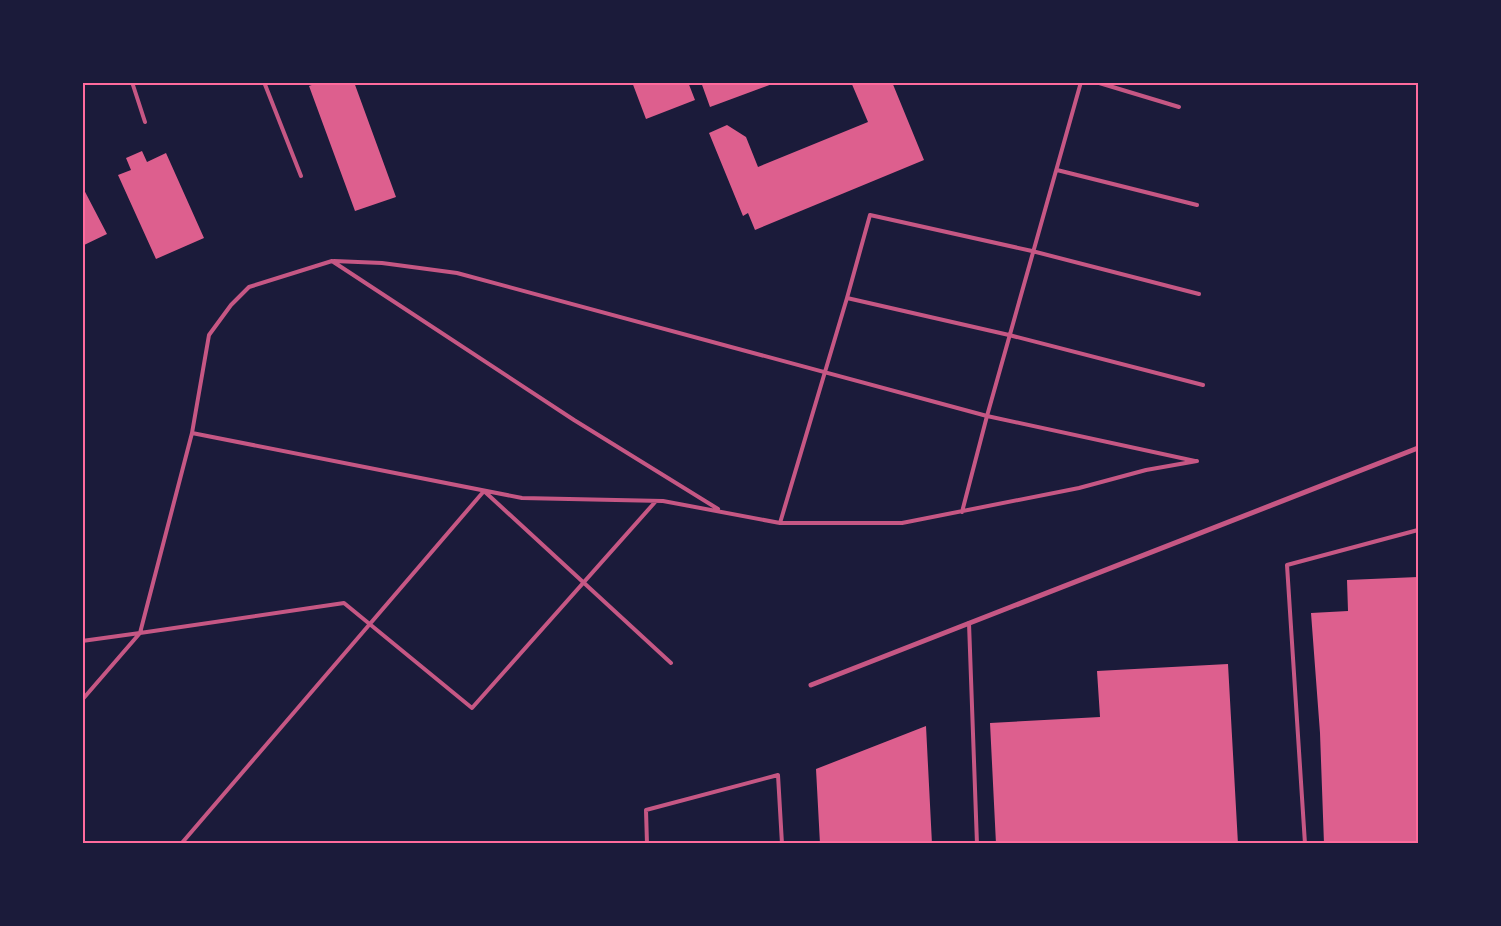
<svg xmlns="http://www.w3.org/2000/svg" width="1501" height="926" font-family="Manrope,sans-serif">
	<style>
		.building { fill: #dd5f8e }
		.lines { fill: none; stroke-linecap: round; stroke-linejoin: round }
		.service { stroke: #c65784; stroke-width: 4 }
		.minor { stroke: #c65784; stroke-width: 5 }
		.neatline { fill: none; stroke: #ff6b9d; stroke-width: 2 }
	</style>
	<rect width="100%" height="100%" fill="#1b1b3a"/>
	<!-- building -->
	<path class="building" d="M320,82H354L396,197L355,211L309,86Z
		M632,82H688L695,100L646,119Z
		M701,82H775V83L710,107Z
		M851,82H892L924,160L755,230L748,213L743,216L709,133L727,125L746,137L758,167L868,122Z
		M142,151L147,162L166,153L204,238L156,259L118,175L131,170L126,158Z
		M82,186L107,234L82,246Z
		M1418,577V844H1324L1320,733L1311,613L1348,611L1347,580Z
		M1228,664L1238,844H996L990,723L1100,717L1097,671Z
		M926,726L932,844H820L816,769Z"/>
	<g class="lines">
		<!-- service -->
		<path class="service" d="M132,82L145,122
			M264,82L301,176
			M1096,82L1179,107
			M1057,170L1197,205
			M334,261L382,263L457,273L987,416L1195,461
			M847,298L870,215L1032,251L1199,294
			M192,433L522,498L663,501L780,523H902L1079,488L1146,470L1197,461
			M962,512L987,416L1081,82
			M780,523L847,298L1009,335L1203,385
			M969,623L977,844
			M82,641L140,633L192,433L209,335L231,305L249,287L332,261L574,420L718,509
			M82,700L140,633L344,603L472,708L656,501
			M181,844L484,491L671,663
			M647,844L646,810L778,775L782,844
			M1305,844L1287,565L1418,530"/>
		<!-- minor -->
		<path class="minor" d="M811,685L1418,448"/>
	</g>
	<!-- border -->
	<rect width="1501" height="926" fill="none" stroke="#1b1b3a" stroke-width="168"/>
	<rect x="84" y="84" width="1333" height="758" class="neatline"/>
</svg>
